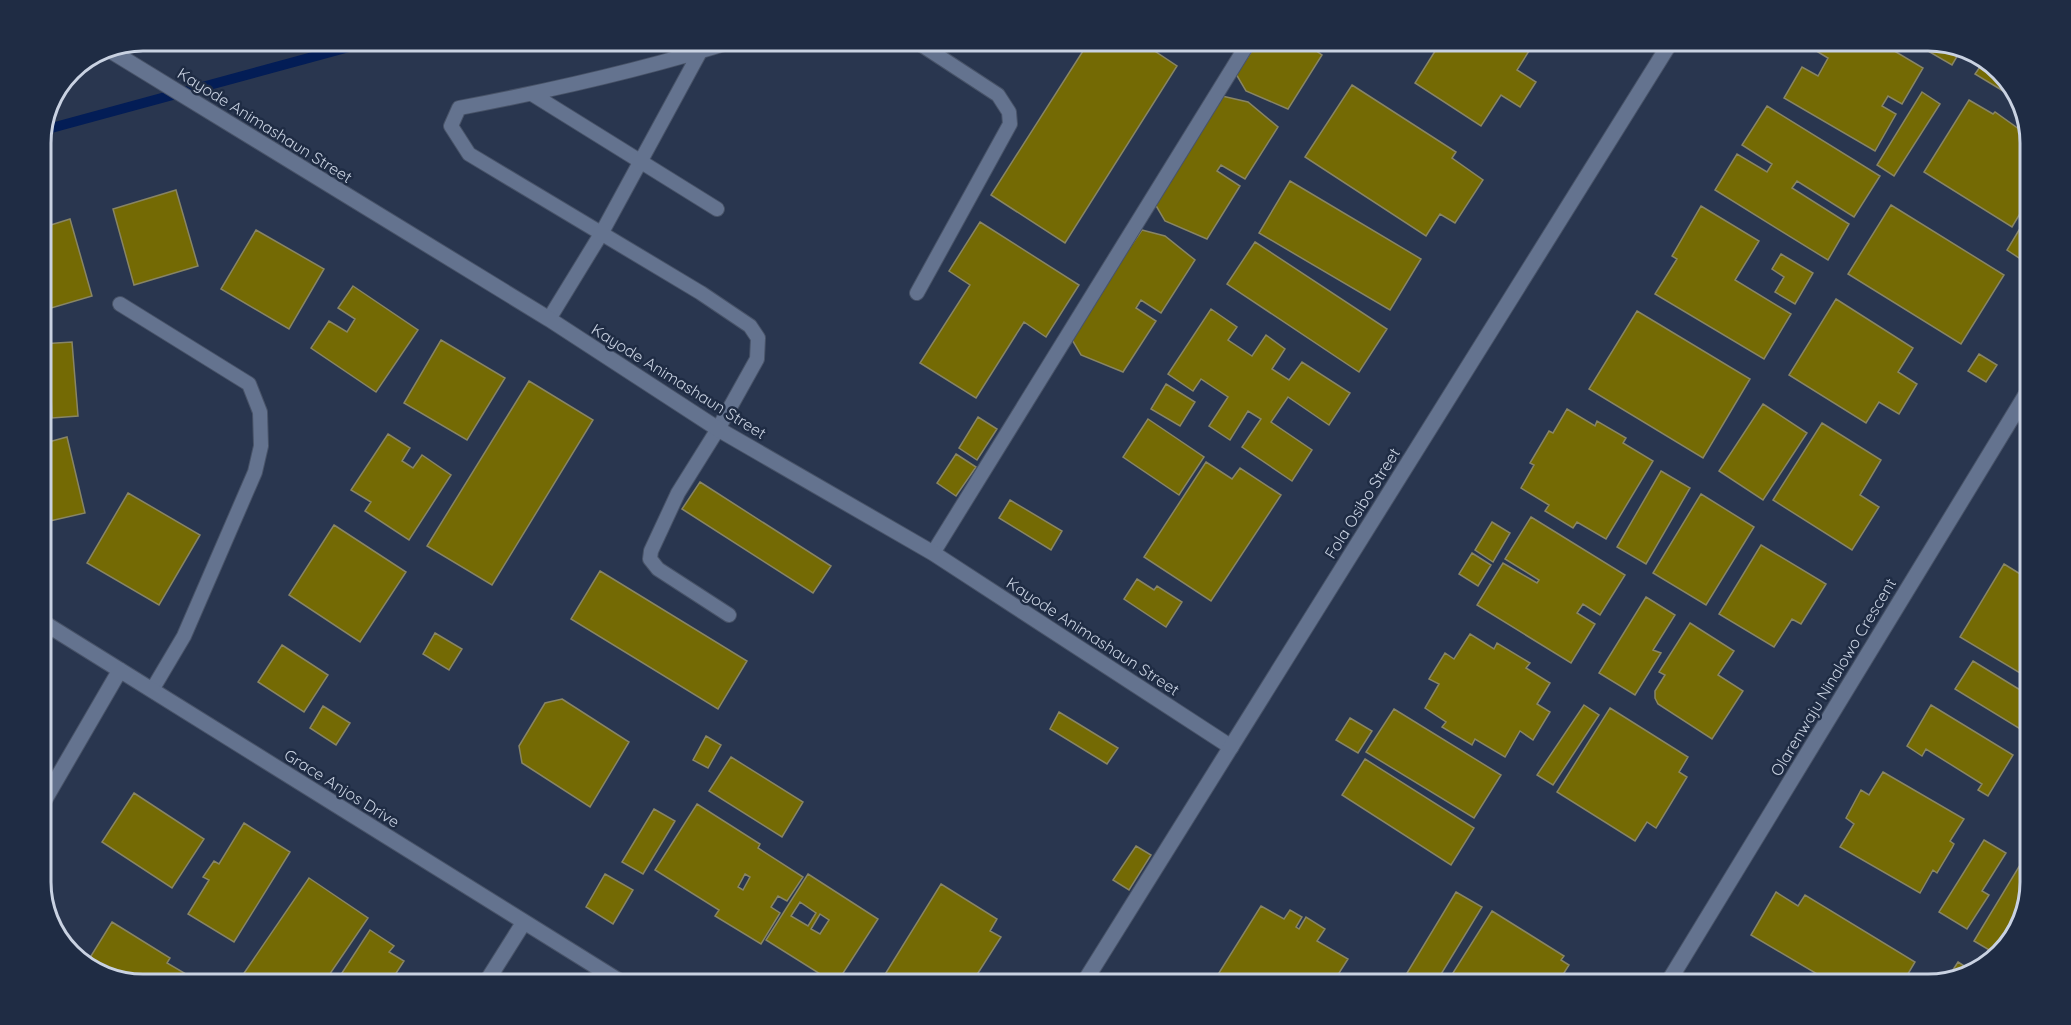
<svg xmlns="http://www.w3.org/2000/svg" width="2071" height="1025" font-family="Quicksand,sans-serif">
	<style>
		.lines { fill: none; stroke-linecap: round; stroke-linejoin: round }
		.stream { stroke: #031d56; stroke-width: 10 }
		.building { fill: #746a04; stroke: #888565; stroke-width: 1.5; fill-rule: evenodd }
		.lane-casing { stroke: #485368; stroke-width: 16 }
		.street-casing { stroke: #485368; stroke-width: 17 }
		.secondary-casing { stroke: #485368; stroke-width: 17 }
		.lane { stroke: #64738f; stroke-width: 14 }
		.street { stroke: #64738f; stroke-width: 15 }
		.secondary { stroke: #64738f; stroke-width: 15 }
		.labels { text-anchor: middle; stroke-width: 5; stroke-linejoin: round; paint-order: stroke }
		.street-label { font-size: 16px; fill: #c9d2e2; stroke: #1f2c44 }
		.rim { fill: none; stroke: #c9d2e2; stroke-width: 3 }
	</style>
	<rect width="100%" height="100%" fill="#29364f"/>
	<g class="lines">
		<!-- stream -->
		<path class="stream" d="M44,130L375,40"/>
	</g>
	<!-- building -->
	<path class="building" d="M1090,40H1138L1177,66L1065,243L991,195Z
		M1252,40H1300L1322,55L1288,109L1246,91L1236,74L1254,48L1249,45Z
		M1442,40H1536L1517,70L1536,82L1520,107L1501,95L1481,126L1415,83Z
		M1818,40H1876L1923,68L1902,104L1888,96L1882,106L1896,114L1875,151L1784,98L1802,67L1818,76L1828,58L1813,49Z
		M1915,40H1928L1962,48L1952,65L1914,43Z
		M1984,61L2013,86L2018,100L1975,74Z
		M1352,85L1456,152L1452,158L1483,180L1455,223L1440,214L1426,236L1305,157Z
		M1922,92L1940,104L1894,176L1877,165Z
		M1222,96L1248,102L1278,127L1245,179L1221,165L1217,171L1240,186L1207,239L1165,221L1155,204Z
		M1969,100L1993,114L1995,112L2030,137V197L2012,227L1924,172Z
		M1767,106L1880,176L1854,217L1797,181L1792,188L1849,224L1828,260L1715,190L1737,154L1767,172L1772,164L1742,145Z
		M1290,181L1421,259L1390,310L1259,233Z
		M176,190L198,266L134,285L113,209Z
		M1891,205L2004,275L1961,344L1848,274Z
		M1701,206L1759,241L1735,280L1791,314L1764,359L1655,294L1677,259L1672,256Z
		M70,219L92,296L41,311V228Z
		M980,222L1079,285L1046,337L1024,322L976,398L920,363L970,285L949,271Z
		M256,230L324,269L289,329L221,289Z
		M1142,230L1165,236L1195,260L1161,313L1141,300L1136,308L1156,321L1123,372L1081,355L1071,338L1124,247L1128,250Z
		M2019,230L2030,237V253L2025,262L2007,250Z
		M1255,242L1387,329L1359,372L1227,284Z
		M1781,254L1813,273L1795,304L1775,292L1784,277L1772,269Z
		M353,286L418,330L376,392L311,348L329,321L347,332L355,319L338,308Z
		M1836,299L1913,348L1898,372L1917,384L1899,414L1879,402L1866,423L1789,375Z
		M1211,309L1237,327L1228,340L1252,356L1266,335L1285,349L1272,369L1289,380L1302,362L1350,393L1329,425L1288,397L1271,422L1312,450L1292,481L1242,447L1261,419L1248,411L1230,440L1209,426L1228,397L1201,379L1193,391L1168,374Z
		M1637,311L1750,379L1703,458L1589,389Z
		M441,340L505,378L467,440L404,403Z
		M72,342L78,416L52,418L51,395L41,396V344Z
		M1979,354L1997,365L1986,382L1968,371Z
		M529,381L593,420L492,585L427,546Z
		M1166,384L1195,402L1180,426L1151,409Z
		M1763,404L1807,433L1763,500L1719,471Z
		M1567,409L1595,426L1597,421L1626,438L1623,443L1653,461L1606,539L1577,522L1573,528L1545,511L1549,505L1521,488L1534,465L1530,463L1549,431L1553,433Z
		M978,417L997,429L977,460L959,448Z
		M1148,419L1204,457L1179,495L1123,457Z
		M1822,423L1881,460L1860,495L1879,507L1852,550L1773,500Z
		M388,434L410,448L402,461L413,468L422,455L451,475L409,540L365,511L371,502L351,490Z
		M67,437L85,513L41,523V444Z
		M956,454L976,467L956,496L937,483Z
		M1206,462L1232,479L1240,468L1281,495L1211,601L1144,557Z
		M1661,471L1690,488L1646,564L1617,547Z
		M700,482L831,566L813,593L682,509Z
		M128,493L200,535L159,605L87,563Z
		M1701,494L1754,527L1706,605L1653,573Z
		M1010,500L1062,531L1051,550L999,518Z
		M1531,517L1625,575L1600,615L1583,604L1577,613L1595,624L1571,663L1477,605L1503,563L1537,583L1539,580L1505,559Z
		M1492,522L1510,533L1493,562L1475,550Z
		M334,525L406,572L360,642L289,595Z
		M1761,545L1826,584L1801,624L1792,619L1774,647L1719,614Z
		M1472,553L1491,565L1478,586L1459,574Z
		M2004,564L2030,580V679L1960,637Z
		M600,571L747,661L718,709L571,619Z
		M1137,579L1154,590L1157,586L1182,602L1166,627L1124,599Z
		M1646,597L1675,615L1653,650L1661,653L1635,695L1599,673Z
		M1690,623L1734,651L1718,675L1743,691L1712,739L1658,704L1655,698V691L1665,675L1659,672Z
		M435,633L462,649L449,670L423,654Z
		M1470,634L1494,649L1497,643L1530,663L1526,668L1550,683L1537,704L1550,712L1533,740L1520,731L1505,757L1475,739L1472,745L1442,727L1446,722L1425,708L1439,684L1429,679L1445,653L1454,659Z
		M282,645L328,675L304,712L258,682Z
		M1973,661L2030,696V735L1955,689Z
		M562,699L629,742L590,807L522,763L519,746L545,703Z
		M1584,705L1599,715L1553,785L1537,775Z
		M1931,705L2013,755L1988,796L1978,790L1982,784L1926,749L1922,756L1907,746Z
		M323,706L350,723L336,745L310,728Z
		M1610,708L1688,757L1679,772L1687,777L1656,828L1647,822L1635,841L1557,792Z
		M1394,709L1501,775L1474,818L1366,752Z
		M1059,712L1118,748L1107,764L1050,729Z
		M1350,718L1372,731L1358,753L1336,740Z
		M706,736L721,745L708,768L693,760Z
		M731,757L803,802L782,837L709,791Z
		M1365,759L1474,828L1451,865L1342,795Z
		M1883,772L1964,819L1950,841L1954,844L1952,848L1937,873L1933,870L1920,893L1840,847L1854,824L1846,818L1861,790L1869,795Z
		M134,793L204,839L172,888L102,842Z
		M697,804L760,844L758,848L803,877L787,901L778,896L771,907L780,913L761,944L715,916L719,910L655,870ZM745,874L750,877L743,890L738,887Z
		M654,809L675,821L643,874L622,862Z
		M244,823L290,852L234,942L188,914L209,880L203,877L214,861L219,864Z
		M1984,840L2006,853L1982,891L1989,895L1967,929L1939,912Z
		M1136,846L1151,855L1129,890L1113,880Z
		M2026,855L2030,858V882L2020,927L1996,954L1974,941Z
		M605,874L633,890L613,924L586,907Z
		M808,874L878,919L836,984L766,940ZM800,902L816,913L808,926L791,916ZM820,914L829,920L820,934L811,929Z
		M309,878L368,918L323,984H249L240,979Z
		M941,884L997,919L990,931L1001,937L971,984H879Z
		M1456,892L1482,907L1435,984H1415L1404,978Z
		M1776,892L1798,906L1805,895L1915,962L1902,984H1834L1751,935Z
		M1261,906L1284,919L1290,910L1302,917L1296,927L1299,929L1306,917L1325,929L1317,941L1348,959L1332,984H1212Z
		M1492,911L1564,956L1561,960L1569,965L1557,984H1446Z
		M112,922L170,958L167,963L203,984H143L98,974L86,964Z
		M370,930L394,946L389,952L404,961L389,984H378L371,980L368,984H347L338,979Z
		M1958,962L1972,971L1947,979Z
		M1351,975L1366,984H1345Z
		M1769,976L1783,984H1764Z"/>
	<g class="lines">
		<!-- lane casing -->
		<g class="lane-casing">
			<path id="lane" d="M914,40L998,95L1009,112L1010,124L917,293
				M532,94L717,209
				M120,304L249,384L260,412L261,446L255,472L184,636L152,690
				M549,319L601,234L700,52
				M933,553L1250,40
				M729,615L658,569L650,559L651,551L678,493L718,429L757,359L758,338L750,326L701,293L469,154L451,126L459,108C553,90 647,69 737,40"/>
		</g>
		<!-- street casing -->
		<g class="street-casing">
			<path id="street" d="M106,48L549,319L718,429L933,553L1231,747
				M41,621L624,984
				M41,806L120,670
				M485,984L524,922
				M1667,984L2030,388"/>
		</g>
		<!-- secondary casing -->
		<g class="secondary-casing">
			<path id="secondary" d="M1083,984L1672,40"/>
		</g>
		<!-- lane -->
		<use href="#lane" class="lane"/>
		<!-- street -->
		<use href="#street" class="street"/>
		<!-- secondary -->
		<use href="#secondary" class="secondary"/>
	</g>
	<g class="labels">
		<!-- street labels -->
		<g class="street-label">
			<text transform="translate(265 125) rotate(32)" y="6">Kayode Animashaun Street</text>
			<text transform="translate(679 381) rotate(32)" y="6">Kayode Animashaun Street</text>
			<text transform="translate(1362 503) rotate(-58)" y="6">Fola Osibo Street</text>
			<text transform="translate(1093 636) rotate(33)" y="6">Kayode Animashaun Street</text>
			<text transform="translate(1833 677) rotate(-59)" y="6">Olarenwaju Ninalowo Crescent</text>
			<text transform="translate(342 788) rotate(32)" y="6">Grace Anjos Drive</text>
		</g>
	</g>
	<!-- crop -->
	<path d="M0 0H2071V1025H0ZM143 51H1928A92 92 0 0 1 2020 143V882A92 92 0 0 1 1928 974H143A92 92 0 0 1 51 882V143A92 92 0 0 1 143 51Z" fill="#1f2c44" fill-rule="evenodd"/>
	<path class="rim" d="M143 51H1928A92 92 0 0 1 2020 143V882A92 92 0 0 1 1928 974H143A92 92 0 0 1 51 882V143A92 92 0 0 1 143 51Z"/>
</svg>
